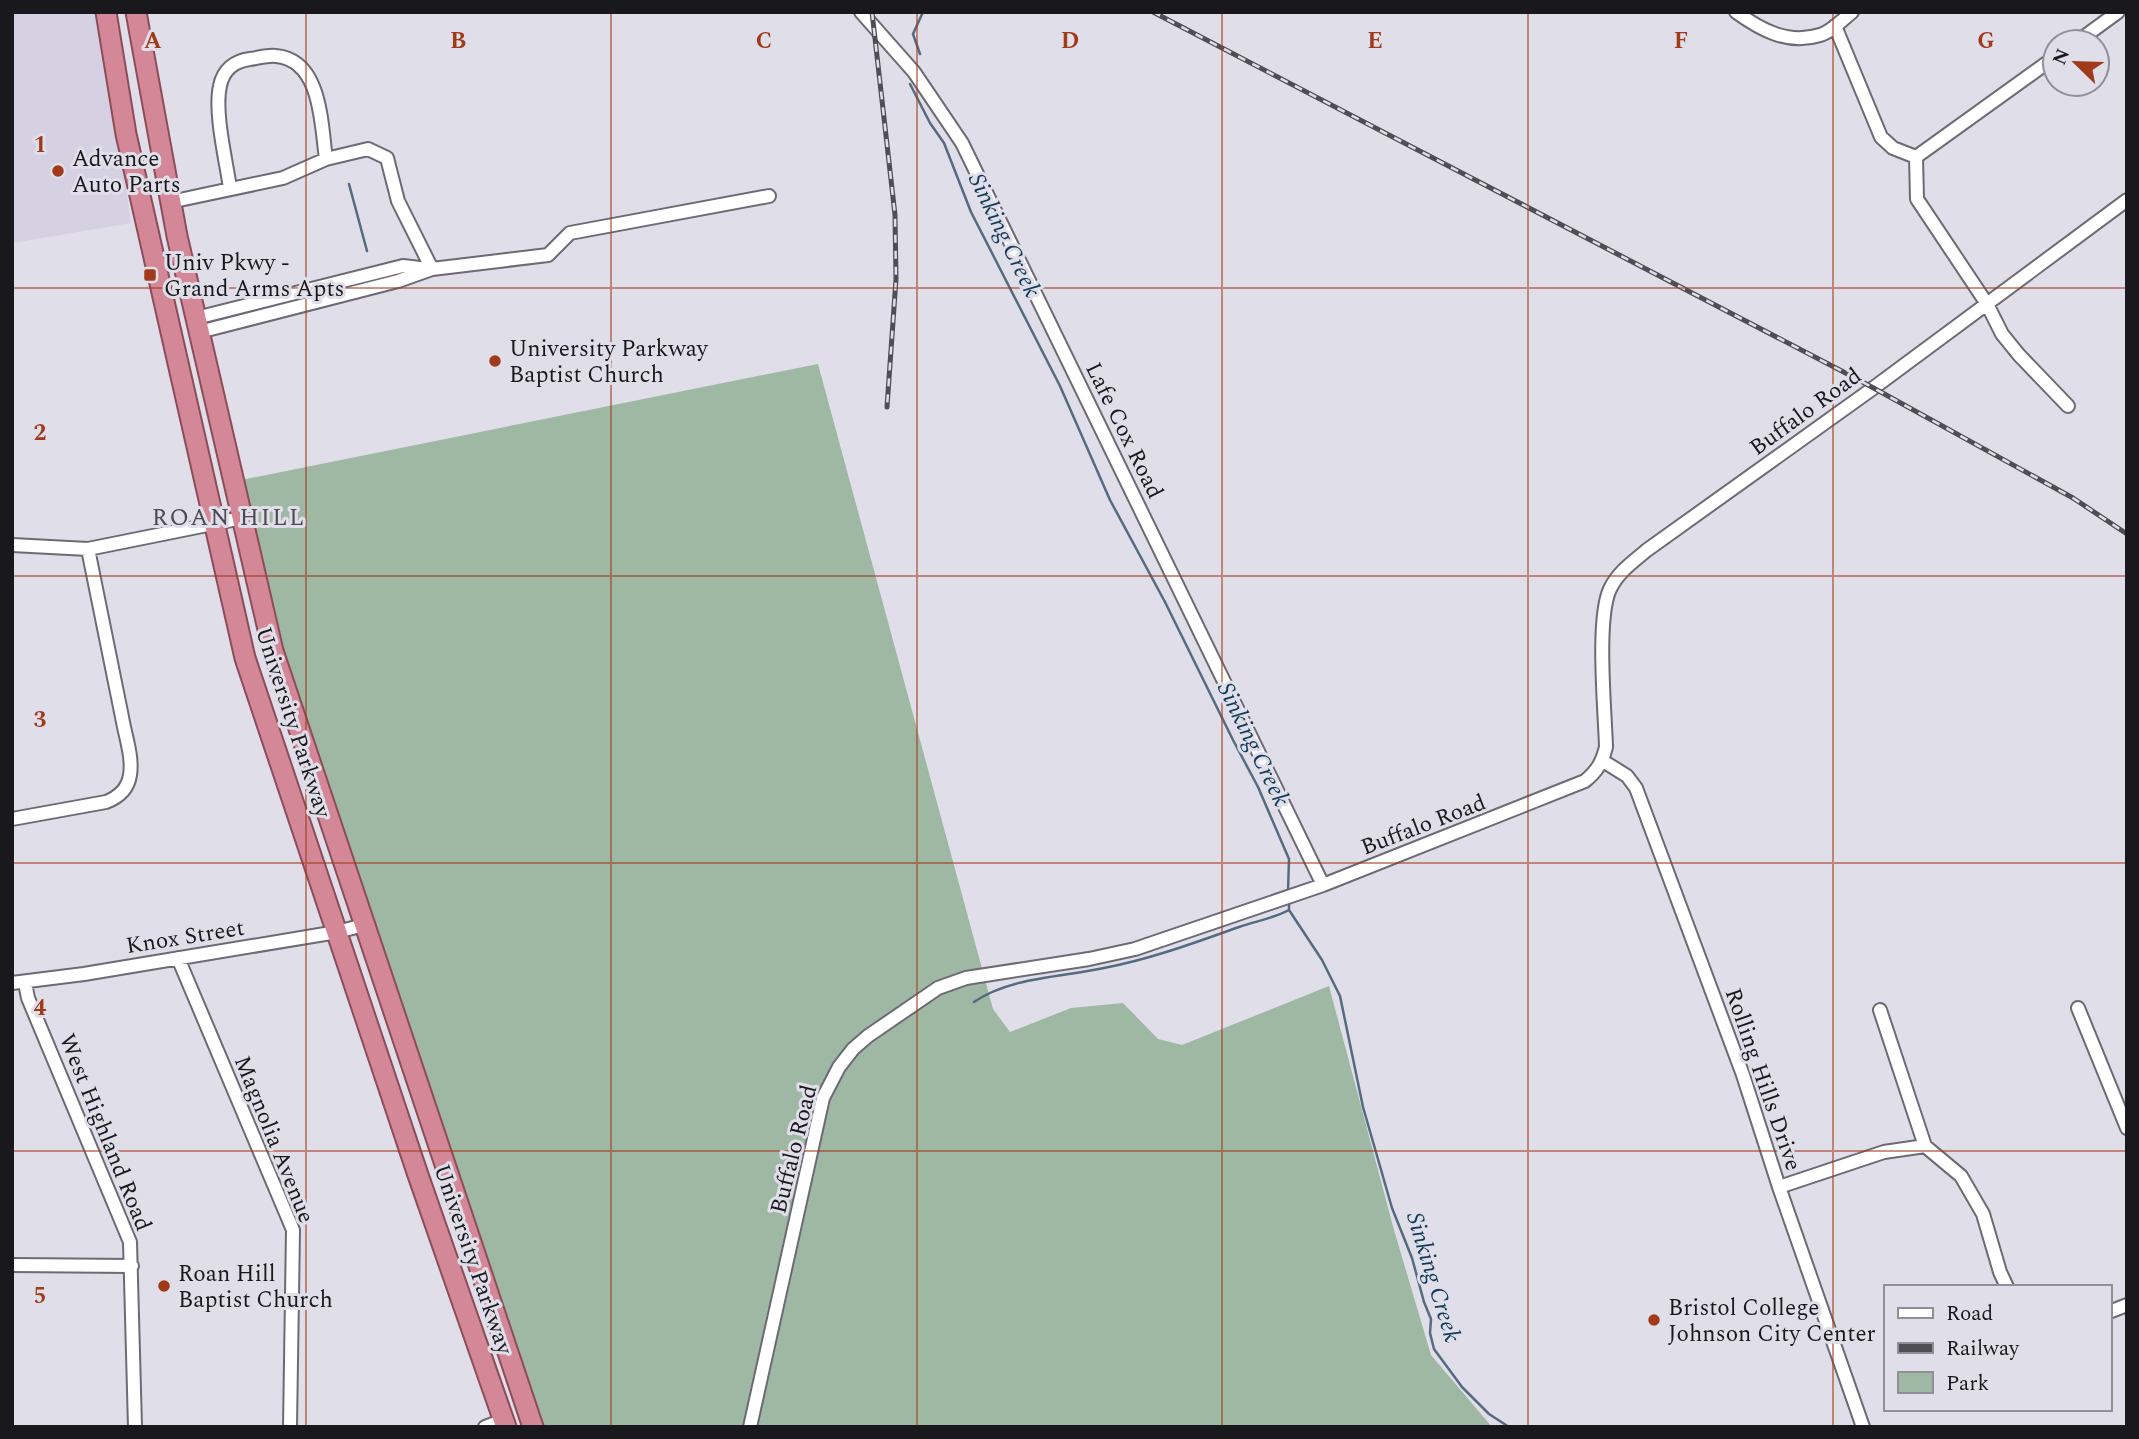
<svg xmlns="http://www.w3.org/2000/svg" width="2139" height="1439" font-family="Spectral,serif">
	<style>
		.built { fill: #d5d0e2 }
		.green { fill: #9fb8a4 }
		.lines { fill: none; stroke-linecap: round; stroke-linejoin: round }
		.stream { stroke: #546b80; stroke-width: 2.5 }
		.minor-casing { stroke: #6d6a74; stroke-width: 16 }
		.trunk-casing { stroke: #8c4d5a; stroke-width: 23 }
		.minor { stroke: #fff; stroke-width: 12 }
		.trunk { stroke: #d48796; stroke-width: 19 }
		.rail-casing { stroke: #4f4e54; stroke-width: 5 }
		.rail { stroke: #e0dee9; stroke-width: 2.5; stroke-dasharray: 8; stroke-linecap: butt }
		.grid { fill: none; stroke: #a13a1a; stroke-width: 2; stroke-opacity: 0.55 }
		.poi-dot { fill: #a13a1a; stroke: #e0dee9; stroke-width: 2.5 }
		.labels { text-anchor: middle; stroke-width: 6; stroke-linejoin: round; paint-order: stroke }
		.poi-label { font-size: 23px; fill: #19181c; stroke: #e0dee9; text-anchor: start }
		.street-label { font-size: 23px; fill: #19181c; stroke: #e0dee9 }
		.water-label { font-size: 24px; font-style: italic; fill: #103a58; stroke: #e0dee9 }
		.neighbourhood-label { font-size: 24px; letter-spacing: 2px; fill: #4d4a54; stroke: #e0dee9 }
		.grid-label { font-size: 23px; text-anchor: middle; font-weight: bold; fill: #a13a1a; stroke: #e0dee9; stroke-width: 6; stroke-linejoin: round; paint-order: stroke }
	</style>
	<rect width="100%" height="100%" fill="#e0dee9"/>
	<!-- built -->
	<path class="built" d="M12,12H100L131,223L12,243Z"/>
	<!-- green -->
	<path class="green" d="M818,364L993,1009L1010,1032L1071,1008L1123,1003L1158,1039L1182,1045L1329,986L1394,1230L1431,1355L1492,1427H540L288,674L241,480Z"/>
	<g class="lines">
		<!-- stream -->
		<path class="stream" d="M920,54L913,34L923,12
			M910,84L930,123L944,143L971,212L1060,386L1110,500L1165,602L1233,740L1258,787L1289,859L1288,892
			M349,184L367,251
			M1289,902V910L1322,960L1340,996L1363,1107L1392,1208L1412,1258L1424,1302L1431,1319L1430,1333L1434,1349L1462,1387L1489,1414L1509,1427
			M974,1002C1010,977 1063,977 1104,968C1151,959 1194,943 1239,927C1256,921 1272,919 1289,910"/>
		<!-- minor casing -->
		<g class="minor-casing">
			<path id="minor" d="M861,12L914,72L962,143L1323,885
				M1736,12C1761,30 1788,45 1820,35C1831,32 1842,20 1852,12
				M1835,26L1881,137L1893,148L1916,157L1917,199L1987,304L2002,334L2019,355L2068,406
				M2077,42L2118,12
				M1916,157L2055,57
				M230,188C226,160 214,112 220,86C223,70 234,61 250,59C258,58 268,55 276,56C322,60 321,125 326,159
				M170,202L283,178L326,159L368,149L387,158L398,201L432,269
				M196,318L403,266L428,269
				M199,332L398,281L432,269L548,255L570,233L769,196
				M12,545L88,549L242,518
				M1603,761L1627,776L1636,788L1743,1075L1779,1187L1863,1427
				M12,819L106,802C119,797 128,789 130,775C133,757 125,735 122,717C111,661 99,605 88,549
				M178,958L293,1230L290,1427
				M12,983L84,974L337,932L364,925
				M25,983L28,998L130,1242L135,1427
				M2078,1008L2127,1128
				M1880,1010L1925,1146L1961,1176L1983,1214L2000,1272L2007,1287
				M1779,1187L1884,1152L1925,1146
				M12,1265L132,1266
				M2109,1312L2127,1305
				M485,1427L503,1420
				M750,1427L823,1098L839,1067L853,1049L868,1036L938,988L966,978L1089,959L1135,949L1323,885L1585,781C1597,771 1602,763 1606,747C1605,711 1596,619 1610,589C1618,572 1633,562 1647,550L1872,389L2127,200"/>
		</g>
		<!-- trunk casing -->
		<g class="trunk-casing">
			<path id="trunk" d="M106,12L126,134L245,658L418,1175L506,1427
				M136,12L177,236L273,651L533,1427"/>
		</g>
		<!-- minor -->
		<use href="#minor" class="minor"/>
		<!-- trunk -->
		<use href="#trunk" class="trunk"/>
		<!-- rail casing -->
		<g class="rail-casing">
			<path id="rail" d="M872,12L895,215L896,279L887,407
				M1153,12L1859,380L2073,498L2127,534"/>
		</g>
		<!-- rail -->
		<use href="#rail" class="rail"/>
	</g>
	<!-- grid -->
	<path class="grid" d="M306,12V1427M611,12V1427M917,12V1427M1222,12V1427M1528,12V1427M1833,12V1427M12,288H2127M12,576H2127M12,863H2127M12,1151H2127"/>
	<!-- markers -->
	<g class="poi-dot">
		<circle cx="58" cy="171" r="7"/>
		<rect x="143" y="268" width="14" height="14" rx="3.5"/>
		<circle cx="495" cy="361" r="7"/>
		<circle cx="164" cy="1286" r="7"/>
		<circle cx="1654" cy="1320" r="7"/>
	</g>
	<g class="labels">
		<!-- poi labels -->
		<g class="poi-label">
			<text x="72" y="166">Advance<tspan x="72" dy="26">Auto Parts</tspan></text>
			<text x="164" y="270">Univ Pkwy -<tspan x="164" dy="26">Grand Arms Apts</tspan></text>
			<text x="509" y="356">University Parkway<tspan x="509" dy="26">Baptist Church</tspan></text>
			<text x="178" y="1281">Roan Hill<tspan x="178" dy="26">Baptist Church</tspan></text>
			<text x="1668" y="1315">Bristol College<tspan x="1668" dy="26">Johnson City Center</tspan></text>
		</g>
		<!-- street labels -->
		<g class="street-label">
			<text transform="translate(1805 411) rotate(-36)" y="8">Buffalo Road</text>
			<text transform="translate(1125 430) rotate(64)" y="8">Lafe Cox Road</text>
			<text transform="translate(294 722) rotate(72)" y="8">University Parkway</text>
			<text transform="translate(1423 824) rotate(-21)" y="8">Buffalo Road</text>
			<text transform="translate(185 936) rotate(-9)" y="8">Knox Street</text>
			<text transform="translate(1764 1079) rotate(71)" y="8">Rolling Hills Drive</text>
			<text transform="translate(106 1132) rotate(68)" y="8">West Highland Road</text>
			<text transform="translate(275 1139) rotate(68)" y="8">Magnolia Avenue</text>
			<text transform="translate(793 1149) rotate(-76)" y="8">Buffalo Road</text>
			<text transform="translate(474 1259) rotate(71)" y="8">University Parkway</text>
		</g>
		<!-- water labels -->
		<g class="water-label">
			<text transform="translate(1005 235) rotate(64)" y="8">Sinking Creek</text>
			<text transform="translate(1254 744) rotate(64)" y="8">Sinking Creek</text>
			<text transform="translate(1434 1277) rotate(73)" y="8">Sinking Creek</text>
		</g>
		<!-- neighbourhood labels -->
		<g class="neighbourhood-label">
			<text x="229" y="525">ROAN HILL</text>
		</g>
	</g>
	<g class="grid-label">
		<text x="153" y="48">A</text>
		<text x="458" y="48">B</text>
		<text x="764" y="48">C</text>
		<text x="1070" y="48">D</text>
		<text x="1375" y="48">E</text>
		<text x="1681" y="48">F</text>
		<text x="1986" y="48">G</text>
		<text x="40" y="152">1</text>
		<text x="40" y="440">2</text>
		<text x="40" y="727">3</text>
		<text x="40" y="1015">4</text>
		<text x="40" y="1303">5</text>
	</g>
	<!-- border -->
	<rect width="2139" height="1439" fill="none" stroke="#19181c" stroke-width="28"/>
	<!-- legend -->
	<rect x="1884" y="1285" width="228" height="126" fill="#e0dee9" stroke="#908f97" stroke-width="2"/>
	<rect x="1898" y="1308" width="35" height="10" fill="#ffffff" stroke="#908f97" stroke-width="2"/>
	<text x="1946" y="1320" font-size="21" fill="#19181c">Road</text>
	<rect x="1898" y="1343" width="35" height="10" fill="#4f4e54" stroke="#908f97" stroke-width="2"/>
	<text x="1946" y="1355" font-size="21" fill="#19181c">Railway</text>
	<rect x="1898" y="1372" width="35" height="21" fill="#9fb8a4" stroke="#908f97" stroke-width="2"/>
	<text x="1946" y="1390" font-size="21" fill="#19181c">Park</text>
	<!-- north arrow -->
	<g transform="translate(2076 63) rotate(293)"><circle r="33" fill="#e0dee9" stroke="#908f97" stroke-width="2"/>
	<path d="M0-5L12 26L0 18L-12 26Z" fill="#a13a1a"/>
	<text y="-10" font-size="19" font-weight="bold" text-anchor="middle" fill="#19181c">N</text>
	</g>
</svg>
